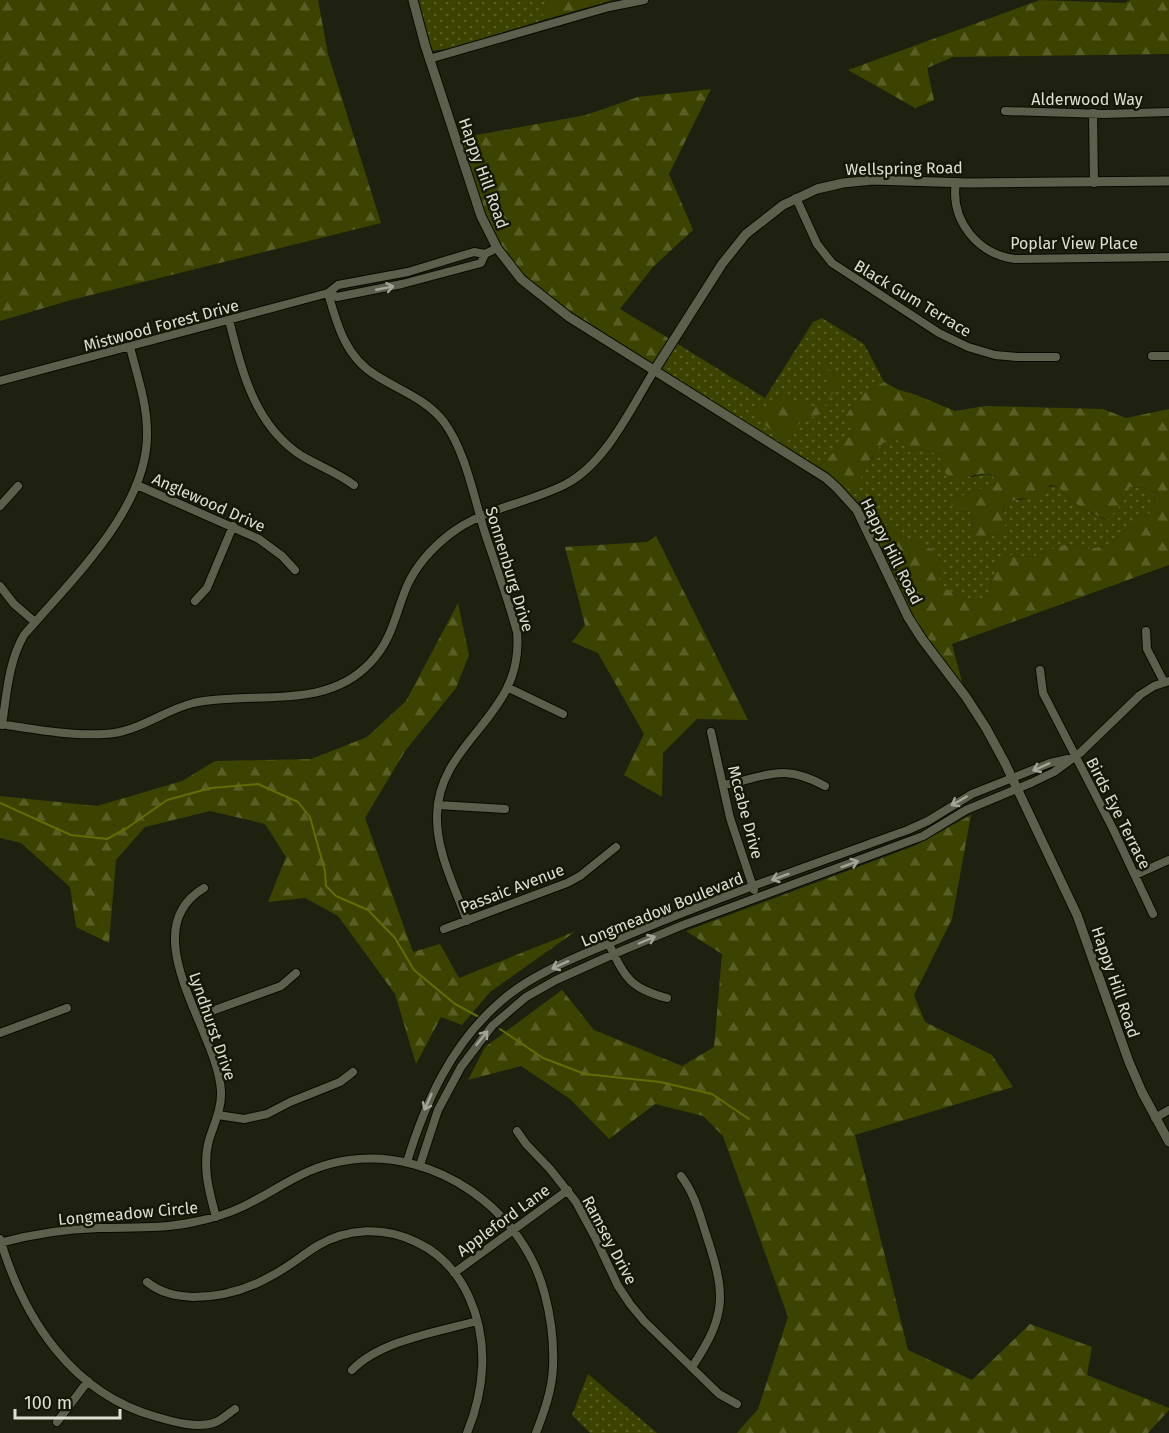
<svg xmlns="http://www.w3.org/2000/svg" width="1169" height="1433" font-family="'Fira Sans',sans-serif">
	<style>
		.grass { fill: url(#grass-dots) }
		.forest { fill: url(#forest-firs) }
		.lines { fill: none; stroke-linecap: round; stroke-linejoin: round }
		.stream { stroke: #626d04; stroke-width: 2 }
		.minor-casing { stroke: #080a00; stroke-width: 10 }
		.tertiary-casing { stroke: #080a00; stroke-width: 11 }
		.minor { stroke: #5b5f4b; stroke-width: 8 }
		.tertiary { stroke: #5b5f4b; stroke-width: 9 }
		.oneway { stroke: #a3a696 }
		.labels { text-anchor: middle; stroke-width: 5; stroke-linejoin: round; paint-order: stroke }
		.street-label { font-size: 16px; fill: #dee0d4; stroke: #151806 }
	</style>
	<defs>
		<pattern id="grass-dots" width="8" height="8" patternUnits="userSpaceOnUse" patternTransform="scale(1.5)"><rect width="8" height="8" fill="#3c4300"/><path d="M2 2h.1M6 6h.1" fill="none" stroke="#585e24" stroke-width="1.8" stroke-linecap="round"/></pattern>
		<pattern id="forest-firs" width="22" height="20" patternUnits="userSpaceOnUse" patternTransform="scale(1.5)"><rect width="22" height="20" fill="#3c4300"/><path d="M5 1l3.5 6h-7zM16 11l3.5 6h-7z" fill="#585e24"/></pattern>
	</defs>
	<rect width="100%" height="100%" fill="#1e210f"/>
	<!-- grass -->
	<path class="grass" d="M413,0H548L543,11V20L448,49L427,51Z
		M822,318L864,344L884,382L860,395L854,432L820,466L826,478L654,371L673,341L765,398L813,322Z
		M890,437L901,442L910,452L923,449L933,453L952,454L948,461L971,477L987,474L997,478V483L954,499L956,511L970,512L973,522L971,535L984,539L1002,533L1004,505C1016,497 1016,502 1027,498C1039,494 1045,485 1058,486C1069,503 1088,512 1106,520L1118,508L1130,487L1144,488L1154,492L1155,503L1150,513L1124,531L1110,545L1089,549L1066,544L1035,556L1021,557L1006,554L993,576L988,597C964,603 956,597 939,582L940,559L934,550L897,534L870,513L863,521L837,488L870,461L881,443Z
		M588,1374L657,1433H590L572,1415Z"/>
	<!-- forest -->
	<path class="forest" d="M0,0H318L328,54L381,223L71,300L0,321Z
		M548,0H613L543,20V11Z
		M1040,0L1125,3L1130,0H1169V54L953,57L927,68L934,100L915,108L848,70Z
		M711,89L669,174L693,230L653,267L620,309L673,341L654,371L557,309L497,248L455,139L586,115L638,97Z
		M813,362L834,372L841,379L819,415L803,420L786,438C773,431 760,425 754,411L767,406L775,396L814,407L828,393L830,379L814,371Z
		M884,382L899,390L914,394L955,411L985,406L1103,409L1126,418L1169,409V565L952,644L966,697L922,639L863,521L870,513L897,534L934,550L940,559L939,582C956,597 965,603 988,597L993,576L1006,554L1021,557L1035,556L1066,544L1089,549L1110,545L1124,531L1150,513L1155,503L1154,492L1144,488L1130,487L1118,508L1107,520C1089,512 1069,503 1058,486L1050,485C1033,505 1021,493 1004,505L1003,512L1007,521L1002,533L984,539L971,536L973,522L970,512L956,511L951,506L954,499L997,483V478C993,476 991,474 987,474C972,472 952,488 942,468L951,454L933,453L923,449L910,452L901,442L890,437C872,450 865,471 855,490C837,487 828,483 820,466L854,432L845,417L860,395Z
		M656,536L748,720L697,719L663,753L662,797L624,775L644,734L598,653L572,642L585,625L565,547L647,542Z
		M458,603L469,655L456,688L405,751L365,818L413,952L440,944L459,978L576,931L490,992L462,1025L441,1017L416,1064L395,994L338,916L305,898L268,902L286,857L265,824L210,811L145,827L116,860L109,943L76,927L70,887L21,843L0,838V796L97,806L182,781L215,761L311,759L367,737L406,701Z
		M971,815L952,919L914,995L925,1022L992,1055L1013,1087L855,1135L908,1350L972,1380L1030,1324L1092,1347L1087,1375L1169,1408V1410L1148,1433H737L758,1409L788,1317L723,1136L703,1116L655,1104L609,1139L570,1099L521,1066L468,1080L485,1047L562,990L594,1030L682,1066L714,1047L722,954L686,931L914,846Z"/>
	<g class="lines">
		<!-- stream -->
		<path class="stream" d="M0,803L71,835L107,839L127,828L167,800L211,788L258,784L298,802L310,817L325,871L326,886L336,896L368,910L395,938L414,970L455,1004L479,1017
			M500,1029L543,1058L585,1074L660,1082L712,1094L749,1119"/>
		<!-- minor casing -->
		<g class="minor-casing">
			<path id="minor" d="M429,59L609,7L644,0
				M1005,111L1104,114L1169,112
				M1093,113L1094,183
				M956,182C950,220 977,254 1015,259L1169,257
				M796,198L817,244L832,263L939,333L968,347L995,355L1017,357H1056
				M328,293C337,325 346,358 377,376C401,391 426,399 444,422C466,452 474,498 485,533C496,566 508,599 517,632C525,717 439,739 437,815C436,852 455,887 467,921
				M328,293L337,297L402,284L481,263L485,254
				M229,320C242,371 254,425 302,456C319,466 338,473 354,485
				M1152,356H1169
				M0,381L291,303L328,293L338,285L408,272L474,252L485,254L497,248
				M137,485L259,539L282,556L295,570
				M0,506L18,486
				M0,586L14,604L35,622
				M195,601L207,588L233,526
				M1146,631L1147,649L1164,682
				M1040,670L1043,693L1113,829L1153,914
				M509,688L563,714
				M0,724C33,729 70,736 104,734C137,733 162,711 193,703C252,690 324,712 370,663C393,639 395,614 407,586C416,566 432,548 450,534C484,508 529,503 566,484C606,463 631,408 654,371
				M2,725C7,693 8,663 24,635C70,581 149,508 147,432C147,403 137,375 130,347
				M711,732L730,818L754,890
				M724,785C767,777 781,762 825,786
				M438,805L505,809
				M1135,875L1169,860
				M204,888C131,931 218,1032 221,1091C222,1108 214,1124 209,1140C202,1166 209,1192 216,1217
				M444,929L567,883L580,876L616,847
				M609,944C625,977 629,988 667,998
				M198,1016L281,986L296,973
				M0,1033L67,1008
				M218,1115L244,1119L267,1114L290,1102L340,1082L353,1072
				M1155,1118L1169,1110
				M517,1131L526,1144L550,1169L576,1202L595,1237L618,1286L630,1304L644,1321L719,1394L737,1404
				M407,1162C425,1103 451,1045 499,1003C532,973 578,957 619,939C713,899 811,865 908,830L928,821L972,794L1050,763L1068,759
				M420,1165L438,1110L461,1067L492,1026L526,997L556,980L614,954L683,925L923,836L966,810L1031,783L1054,772L1080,753L1140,695L1154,686L1169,681
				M681,1176C694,1193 699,1212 705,1231C725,1292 729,1312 692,1367
				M0,1239C24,1319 72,1394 157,1417C174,1422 199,1429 216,1422C223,1419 229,1413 235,1409
				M0,1243C32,1234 66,1229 99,1228C131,1227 163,1229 194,1222C210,1219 227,1214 242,1207C280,1189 304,1166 349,1160C435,1148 524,1210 545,1295C551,1318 554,1344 553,1367C552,1391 544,1412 536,1433
				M454,1273L568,1190
				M147,1282C161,1293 175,1296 193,1297C221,1297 247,1290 271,1276C287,1268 301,1256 317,1246C347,1228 384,1226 416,1242C440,1253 458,1273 469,1297C489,1341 485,1389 467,1433
				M352,1370C381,1340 438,1332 477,1321
				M57,1422L88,1381"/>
		</g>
		<!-- tertiary casing -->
		<g class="tertiary-casing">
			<path id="tertiary" d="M413,0L425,45L481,216L497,248L521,279L569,317L826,478L837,488L857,510L908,617L922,639L966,697L986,728L1005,763L1077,915L1129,1062L1142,1092L1169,1142
				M654,371L722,264L746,234L783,205L817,189L843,183L873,180L968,183L1169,181"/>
		</g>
		<!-- minor -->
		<use href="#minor" class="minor"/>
		<!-- tertiary -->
		<use href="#tertiary" class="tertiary"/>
	</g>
	<!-- one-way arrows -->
	<defs><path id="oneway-shaft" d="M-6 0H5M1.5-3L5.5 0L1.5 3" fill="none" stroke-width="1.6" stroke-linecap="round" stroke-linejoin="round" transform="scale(1.5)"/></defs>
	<g class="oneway">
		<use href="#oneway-shaft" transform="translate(385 288) rotate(-11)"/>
		<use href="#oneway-shaft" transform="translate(1041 767) rotate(156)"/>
		<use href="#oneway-shaft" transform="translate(959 801) rotate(150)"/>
		<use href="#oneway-shaft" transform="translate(850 864) rotate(-20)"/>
		<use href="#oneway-shaft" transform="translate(780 877) rotate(160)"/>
		<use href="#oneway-shaft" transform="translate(647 940) rotate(-23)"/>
		<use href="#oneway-shaft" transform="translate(560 965) rotate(155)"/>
		<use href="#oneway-shaft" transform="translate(482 1038) rotate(-51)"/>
		<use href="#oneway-shaft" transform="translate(428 1102) rotate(114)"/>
	</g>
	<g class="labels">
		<!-- street labels -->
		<g class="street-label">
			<text x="1087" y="105">Alderwood Way</text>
			<text transform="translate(904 168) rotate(-1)" y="6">Wellspring Road</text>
			<text transform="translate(484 173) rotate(70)" y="6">Happy Hill Road</text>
			<text x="1074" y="249">Poplar View Place</text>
			<text transform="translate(913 298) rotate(31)" y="6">Black Gum Terrace</text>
			<text transform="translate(161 325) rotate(-15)" y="6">Mistwood Forest Drive</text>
			<text transform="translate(209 502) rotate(24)" y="6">Anglewood Drive</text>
			<text transform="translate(892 551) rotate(63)" y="6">Happy Hill Road</text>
			<text transform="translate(510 569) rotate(73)" y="6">Sonnenburg Drive</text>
			<text transform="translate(746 812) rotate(75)" y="6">Mccabe Drive</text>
			<text transform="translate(1119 813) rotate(63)" y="6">Birds Eye Terrace</text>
			<text transform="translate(512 888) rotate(-21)" y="6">Passaic Avenue</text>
			<text transform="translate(662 909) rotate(-22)" y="6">Longmeadow Boulevard</text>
			<text transform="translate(1116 982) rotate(71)" y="6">Happy Hill Road</text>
			<text transform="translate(213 1026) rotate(71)" y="6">Lyndhurst Drive</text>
			<text transform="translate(128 1213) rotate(-5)" y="6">Longmeadow Circle</text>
			<text transform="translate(503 1220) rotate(-36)" y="6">Appleford Lane</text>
			<text transform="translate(610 1240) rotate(62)" y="6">Ramsey Drive</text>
		</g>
	</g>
	<!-- scale -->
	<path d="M15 1409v9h105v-9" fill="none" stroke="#dee0d4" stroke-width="3"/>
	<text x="24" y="1409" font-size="18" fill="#dee0d4" stroke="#151806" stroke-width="4.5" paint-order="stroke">100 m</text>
</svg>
